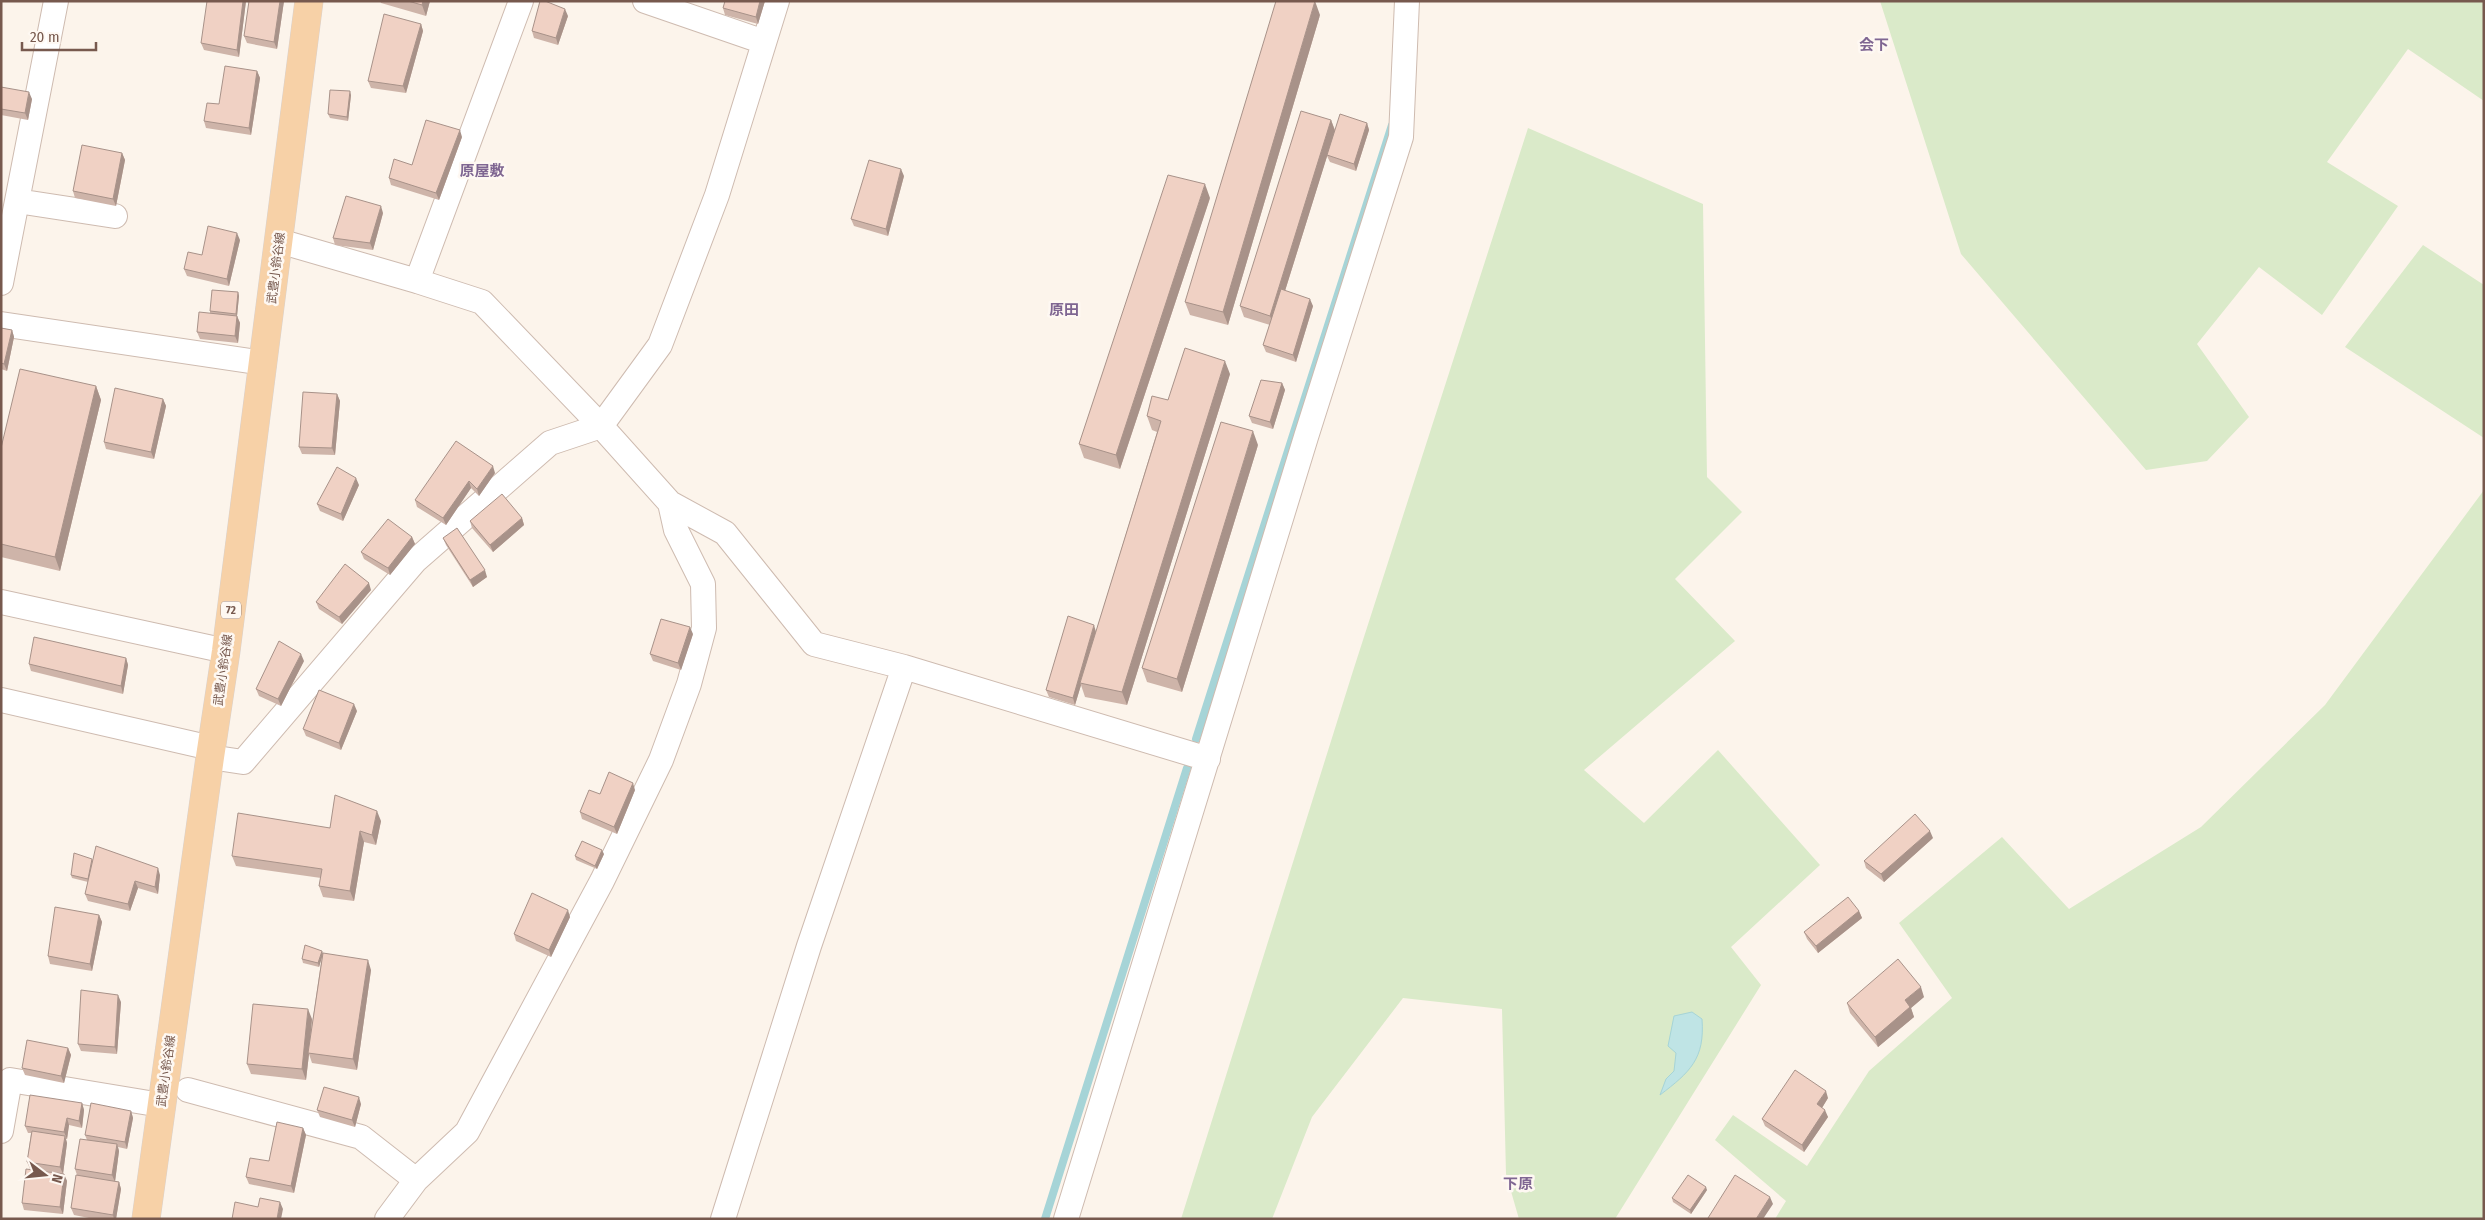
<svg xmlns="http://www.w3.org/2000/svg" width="2485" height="1220" font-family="'Fira Sans Condensed','Noto Sans JP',sans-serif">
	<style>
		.green { fill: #daeac9 }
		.water { fill: #bfe4e5; stroke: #a6d4d7 }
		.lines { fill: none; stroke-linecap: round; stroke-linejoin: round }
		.stream { stroke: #a6d4d7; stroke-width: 8 }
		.minor-casing { stroke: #cebbb0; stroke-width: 26 }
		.major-casing { stroke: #d9d1cd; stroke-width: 29 }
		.minor { stroke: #fff; stroke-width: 24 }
		.major { stroke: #f7d1a7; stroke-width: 28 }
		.wall { fill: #ceb4a9 }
		.shaded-wall { fill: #a89289 }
		.building { fill: #f0d1c4; stroke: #a89289 }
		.labels { text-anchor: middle; stroke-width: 5; stroke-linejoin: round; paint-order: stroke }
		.shield { fill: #fef8f2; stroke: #a0897f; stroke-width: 1 }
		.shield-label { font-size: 11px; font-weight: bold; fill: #77594e }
		.street-label { font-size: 12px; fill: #77594e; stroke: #fef8f2 }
		.quarter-label { font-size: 15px; font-weight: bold; fill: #7f6692; stroke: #fef8f2 }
	</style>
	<rect width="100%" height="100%" fill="#fcf4eb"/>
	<!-- green -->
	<path class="green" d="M1880,1H2484V101L2408,49L2327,162L2398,206L2322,315L2259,267L2197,344L2249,417L2207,461L2146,470L1961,254Z
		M1528,128L1703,204L1707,477L1742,512L1675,579L1735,641L1584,770L1644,823L1718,750L1820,865L1731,947L1761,985L1615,1219H1519L1506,1174L1502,1009L1403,998L1312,1117L1272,1219H1181L1353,671Z
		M2423,245L2484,285V438L2345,347Z
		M2484,490V1219H1775L1786,1201L1715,1140L1733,1115L1807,1166L1869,1071L1952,998L1899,923L2002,837L2069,909L2201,827L2325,705Z"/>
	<!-- water -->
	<path class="water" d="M1692,1012L1702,1019C1705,1059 1690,1072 1660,1095L1666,1079L1674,1071L1676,1053L1668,1046L1674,1016Z"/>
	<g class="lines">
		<!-- stream -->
		<path class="stream" d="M1196,739L1392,125
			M1045,1219L1187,768"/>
		<!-- minor casing -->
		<g class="minor-casing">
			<path id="minor" d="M645,1L764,42
				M17,201L115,216
				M279,241L417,281L482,302L601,426L670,503L725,533L814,644L904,667L1208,759
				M417,281L521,1
				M1,283L56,1
				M1,324L264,363
				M1,602L226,651
				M1,700L211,748
				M210,757L243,762L415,561L550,443L601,426L660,345L717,195L777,1
				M188,1090L361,1137L416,1180
				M1,1131L10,1080L161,1105
				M387,1219L416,1180L467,1132L602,881L661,760L689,684L704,628L703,584L676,530L670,503
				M723,1219L809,946L904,667
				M1066,1219L1306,437L1401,137L1407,1"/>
		</g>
		<!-- major casing -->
		<g class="major-casing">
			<path id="major" d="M146,1219L210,757L226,651L309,1"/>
		</g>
		<!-- minor -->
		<use href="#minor" class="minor"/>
		<!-- major -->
		<use href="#major" class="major"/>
	</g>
	<!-- wall -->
	<path class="wall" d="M246,1L239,57L204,50L201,43Z
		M284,1L277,49L247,43L244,36Z
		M380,1H430L426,16L381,3Z
		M765,1L758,24L725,15L723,8Z
		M1320,15L1228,325L1190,315L1185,302Z
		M568,16L558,45L534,38L532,31Z
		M421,24L423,31L406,93L371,88L368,81Z
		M257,71L260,78L251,135L206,128L204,121L219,104Z
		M1,87L32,99L28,120L1,115Z
		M351,95L348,121L330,118L328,114Z
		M1331,120L1335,130L1367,123L1369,130L1356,171L1330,162L1327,156L1285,291L1313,306L1296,362L1266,352L1263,345L1270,325L1244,317L1240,306Z
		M462,137L439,200L391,185L389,178Z
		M122,153L125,160L116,206L75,198L73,191Z
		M904,176L888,236L854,226L851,219Z
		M1210,198L1120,469L1084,458L1079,444Z
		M383,213L373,250L335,245L333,238Z
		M240,240L229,286L187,276L184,269L202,255Z
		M238,292L239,296L237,316L240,323L238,343L200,339L197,332L210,313V311Z
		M1,328L12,330L14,337L7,371L1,369Z
		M1230,374L1127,705L1085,697L1081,685L1075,705L1049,697L1046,690L1096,632L1157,432L1152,430L1147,416L1168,400Z
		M1282,383L1285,390L1273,429L1252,423L1249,416Z
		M96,386L101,400L60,571L1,557V448Z
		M337,394L340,401L335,455L302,454L299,447Z
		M163,399L166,406L154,459L106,449L104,442Z
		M1258,445L1182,692L1147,682L1142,668Z
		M495,473L479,496L471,488L446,525L417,507L415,500Z
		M359,485L343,521L320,511L317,504Z
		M522,518L524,525L493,552L472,528L470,521Z
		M412,537L415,544L390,575L364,559L361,552Z
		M443,538L487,577L473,587L446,545Z
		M371,590L342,624L319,609L316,602Z
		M693,634L681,670L653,661L650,654Z
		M126,658L128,665L123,694L31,671L29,664Z
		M304,661L281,706L259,696L256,689Z
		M357,711L341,750L306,736L303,729Z
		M635,790L617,834L582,819L580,812Z
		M381,821L376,845L364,842L354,901L323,897L319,886L321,878L236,866L232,856L330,828Z
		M1933,838L1884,882L1866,868L1864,861Z
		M604,854L597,869L576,860L575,856Z
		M92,859L93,862L160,875L158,894L138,888L130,911L88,901L85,894L88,882L72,878L71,875Z
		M1859,911L1862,918L1818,953L1807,939L1804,932Z
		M99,915L102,922L92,971L50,964L48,956Z
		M570,917L551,957L516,941L514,934Z
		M322,951L323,954L371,970L357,1070L312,1063L309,1054L306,1080L251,1074L247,1064L312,1019L310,1038L322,956L319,967L303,963L302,959Z
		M1924,997L1911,1008L1914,1017L1878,1047L1850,1013L1847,1003Z
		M121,1002L117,1054L81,1051L78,1044Z
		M68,1048L71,1055L64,1083L25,1075L22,1068Z
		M1828,1098L1822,1108L1828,1117L1804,1152L1765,1126L1762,1119Z
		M82,1103L84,1110L82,1128L69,1125L67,1139H66L67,1143L63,1174L67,1181L63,1214L24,1210L22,1203L58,1173L30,1169L27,1162L31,1133H28L25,1126Z
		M361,1104L355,1127L320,1117L317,1110Z
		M131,1111L133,1118L127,1149L118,1147L119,1151L115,1181L119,1182L121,1189L116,1219H94L74,1215L71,1208L77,1175L75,1169L87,1140L85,1135Z
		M303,1128L306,1135L294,1193L249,1184L246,1177L269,1161Z
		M1707,1190L1691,1214L1673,1202L1672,1198Z"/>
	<!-- shaded-wall -->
	<path class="shaded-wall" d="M243,1H246L239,57L237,50Z
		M280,1H284L277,49L274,42Z
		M423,1H430L426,16L422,5Z
		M760,1H765L758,24L756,17Z
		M1315,1L1320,15L1228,325L1223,312Z
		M565,9L568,16L558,45L556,38Z
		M421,24L423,31L406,93L403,86Z
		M257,71L260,78L251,135L249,128Z
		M350,91L351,95L348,121L347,117Z
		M29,92L32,99L28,120L25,113Z
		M1331,120L1335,131L1274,326L1270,316Z
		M1367,123L1369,130L1356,171L1354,164Z
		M460,130L462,137L439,200L436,193Z
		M122,153L125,160L116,206L113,199Z
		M901,169L904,176L888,236L886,229Z
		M1205,184L1210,198L1120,469L1116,455Z
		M381,206L383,213L373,250L370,243Z
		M237,233L240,240L229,286L227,279Z
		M238,292L239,296L237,316L240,323L238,343L235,336L237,317L236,314Z
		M1310,299L1313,306L1296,362L1293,355Z
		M12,330L14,337L7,371L4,364Z
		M1225,361L1230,374L1127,705L1122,692Z
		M1282,383L1285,390L1273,429L1270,422Z
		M96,386L101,400L60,571L55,557Z
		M337,394L340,401L335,455L332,448Z
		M163,399L166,406L154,459L151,452Z
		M1253,431L1258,445L1182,692L1177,679Z
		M493,466L495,473L479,496L477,489Z
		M356,478L359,485L343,521L341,514Z
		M469,481L471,488L446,525L443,518Z
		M522,518L524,525L493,552L490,545Z
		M412,537L415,544L390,575L388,568Z
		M485,570L487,577L473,587L470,580Z
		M369,583L371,590L342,624L339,617Z
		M1094,625L1096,632L1080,683L1081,685L1075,705L1073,698Z
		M690,627L693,634L681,670L678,663Z
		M301,654L304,661L281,706L278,699Z
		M126,658L128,665L123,694L121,686Z
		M354,704L357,711L341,750L339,743Z
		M633,783L635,790L617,834L614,827Z
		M377,811L381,821L376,845L372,835Z
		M360,831L364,842L354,901L350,891Z
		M1930,831L1933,838L1884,882L1881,874Z
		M602,850L604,854L597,869L595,866Z
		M158,868L160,875L158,894L155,887Z
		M135,881L138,888L130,911L128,904Z
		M568,910L570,917L551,957L549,950Z
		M1859,911L1862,918L1818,953L1816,946Z
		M99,915L102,922L92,971L90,964Z
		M322,951L323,954L319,967L318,963Z
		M368,960L371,970L357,1070L353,1059Z
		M1921,987L1924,997L1911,1008L1914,1017L1878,1047L1875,1037L1905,1000Z
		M118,995L121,1002L117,1054L115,1047Z
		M308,1009L312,1019L309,1053H308L309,1054L306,1080L302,1069Z
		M68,1048L71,1055L64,1083L61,1076Z
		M1826,1091L1828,1098L1820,1111L1817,1104Z
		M359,1097L361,1104L355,1127L352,1120Z
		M82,1103L84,1110L82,1128L79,1121Z
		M1825,1110L1828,1117L1804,1152L1802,1145Z
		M131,1111L133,1118L127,1149L125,1142Z
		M67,1118L69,1125L67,1139L64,1132Z
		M303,1128L306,1135L294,1193L291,1186Z
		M65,1136L67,1143L63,1174L60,1167Z
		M117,1144L119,1151L115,1182L112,1175Z
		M64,1174L67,1181L63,1214L60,1207Z
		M119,1182L121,1189L116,1219H114L113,1215Z
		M1706,1187L1707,1190L1691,1214L1690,1210Z
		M1770,1197L1773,1204L1763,1219H1756Z
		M280,1202L283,1209L281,1219H277Z"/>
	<!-- building -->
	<path class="building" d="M207,1H243L237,50L201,43Z
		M249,1H280L274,42L244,36Z
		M408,1H423L422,5Z
		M540,1H545L565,9L556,38L532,31Z
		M725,1H760L756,17L723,8Z
		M1276,1H1315L1223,312L1185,302Z
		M384,14L421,24L403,86L368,81Z
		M225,66L257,71L249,128L204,121L207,103L219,104Z
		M1,87L29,92L25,113L1,109Z
		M330,90L350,91L347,117L328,114Z
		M1301,111L1331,120L1270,316L1240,306Z
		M1340,114L1367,123L1354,164L1327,155Z
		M426,120L460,130L436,193L389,178L394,159L412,165Z
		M82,145L122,153L113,199L73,191Z
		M869,160L901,169L886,229L851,219Z
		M1168,175L1205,184L1116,455L1079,444Z
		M346,196L381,206L370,243L333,238Z
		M208,226L237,233L227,279L184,269L188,252L202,255Z
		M1281,289L1310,299L1293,355L1263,345Z
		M212,290L238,292L236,314L210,311Z
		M199,312L237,316L235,336L197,332Z
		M1,328L12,330L4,364L1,363Z
		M1185,348L1225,361L1122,692L1080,683L1161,421L1147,416L1152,396L1168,400Z
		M20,369L96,386L55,557L1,544V448Z
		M1261,380L1282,383L1270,422L1249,416Z
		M115,388L163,399L151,452L104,442Z
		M303,392L337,394L332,448L299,447Z
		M1221,422L1253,431L1177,679L1142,668Z
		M456,441L493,466L477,489L469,481L443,518L415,500Z
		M337,467L356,478L341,514L317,504Z
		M502,494L522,518L490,545L470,521Z
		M388,519L412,537L388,568L361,552Z
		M457,528L485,570L470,580L443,538Z
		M345,564L369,583L339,617L316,602Z
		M1068,616L1094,625L1073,698L1046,690Z
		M661,619L690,627L678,663L650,654Z
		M34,637L126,658L121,686L29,664Z
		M279,641L301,654L278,699L256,689Z
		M319,690L354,704L339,743L303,729Z
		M609,772L633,783L614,827L580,812L589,790L600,794Z
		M335,795L377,811L372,835L360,831L350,891L319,886L322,869L232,856L238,813L330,828Z
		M1915,814L1930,831L1881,874L1864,861Z
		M582,841L602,850L595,866L575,856Z
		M96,846L158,868L155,887L135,881L128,904L85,894Z
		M74,853L92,859L88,879L71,875Z
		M532,893L568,910L549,950L514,934Z
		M1848,897L1859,911L1816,946L1804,932Z
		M55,907L99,915L90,964L48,956Z
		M305,945L322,951L318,963L302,959Z
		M323,953L368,960L353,1059L308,1053Z
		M1898,959L1921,987L1905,1000L1910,1007L1875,1037L1847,1003Z
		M81,990L118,995L115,1047L78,1044Z
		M253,1004L308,1009L302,1069L247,1064Z
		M27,1040L68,1048L61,1076L22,1068Z
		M1795,1070L1826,1091L1817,1104L1825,1110L1802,1145L1762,1119Z
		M324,1087L359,1097L352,1120L317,1110Z
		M30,1095L82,1103L79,1121L67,1118L64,1132L25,1126Z
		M91,1103L131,1111L125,1142L85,1135Z
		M277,1122L303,1128L291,1186L246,1177L250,1158L269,1161Z
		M32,1131L65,1136L60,1167L27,1162Z
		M80,1139L117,1144L112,1175L75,1169Z
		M26,1169L64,1174L60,1207L22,1203Z
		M76,1175L119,1182L113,1215L71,1208Z
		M1688,1175L1706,1187L1690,1210L1672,1198Z
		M1735,1175L1770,1197L1756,1219H1709L1708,1218Z
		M260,1198L280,1202L277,1219H232L235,1202L258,1207Z"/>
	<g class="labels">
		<!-- shield labels -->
		<rect class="shield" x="221" y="601.5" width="20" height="17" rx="4"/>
		<g class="shield-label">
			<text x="231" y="614">72</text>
		</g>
		<!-- street labels -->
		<g class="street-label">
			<text transform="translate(276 268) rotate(-83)" y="4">武豊小鈴谷線</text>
			<text transform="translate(223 670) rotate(-82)" y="4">武豊小鈴谷線</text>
			<text transform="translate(166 1071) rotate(-82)" y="4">武豊小鈴谷線</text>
		</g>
		<!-- quarter labels -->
		<g class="quarter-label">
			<text x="1874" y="50">会下</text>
			<text x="482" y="176">原屋敷</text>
			<text x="1064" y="315">原田</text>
			<text x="1518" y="1189">下原</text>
		</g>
	</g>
	<!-- border -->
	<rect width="2485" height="1220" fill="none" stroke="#77594e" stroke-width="5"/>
	<!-- north arrow -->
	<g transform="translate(45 1175) rotate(106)" stroke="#fef8f2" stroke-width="4" paint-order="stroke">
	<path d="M0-4L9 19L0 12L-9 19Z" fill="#77594e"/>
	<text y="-8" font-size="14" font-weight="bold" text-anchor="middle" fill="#77594e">N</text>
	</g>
	<!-- scale -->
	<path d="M22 42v8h74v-8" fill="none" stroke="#77594e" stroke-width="2.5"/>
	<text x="30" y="42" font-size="15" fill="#77594e" stroke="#fef8f2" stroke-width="4" paint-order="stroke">20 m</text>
</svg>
